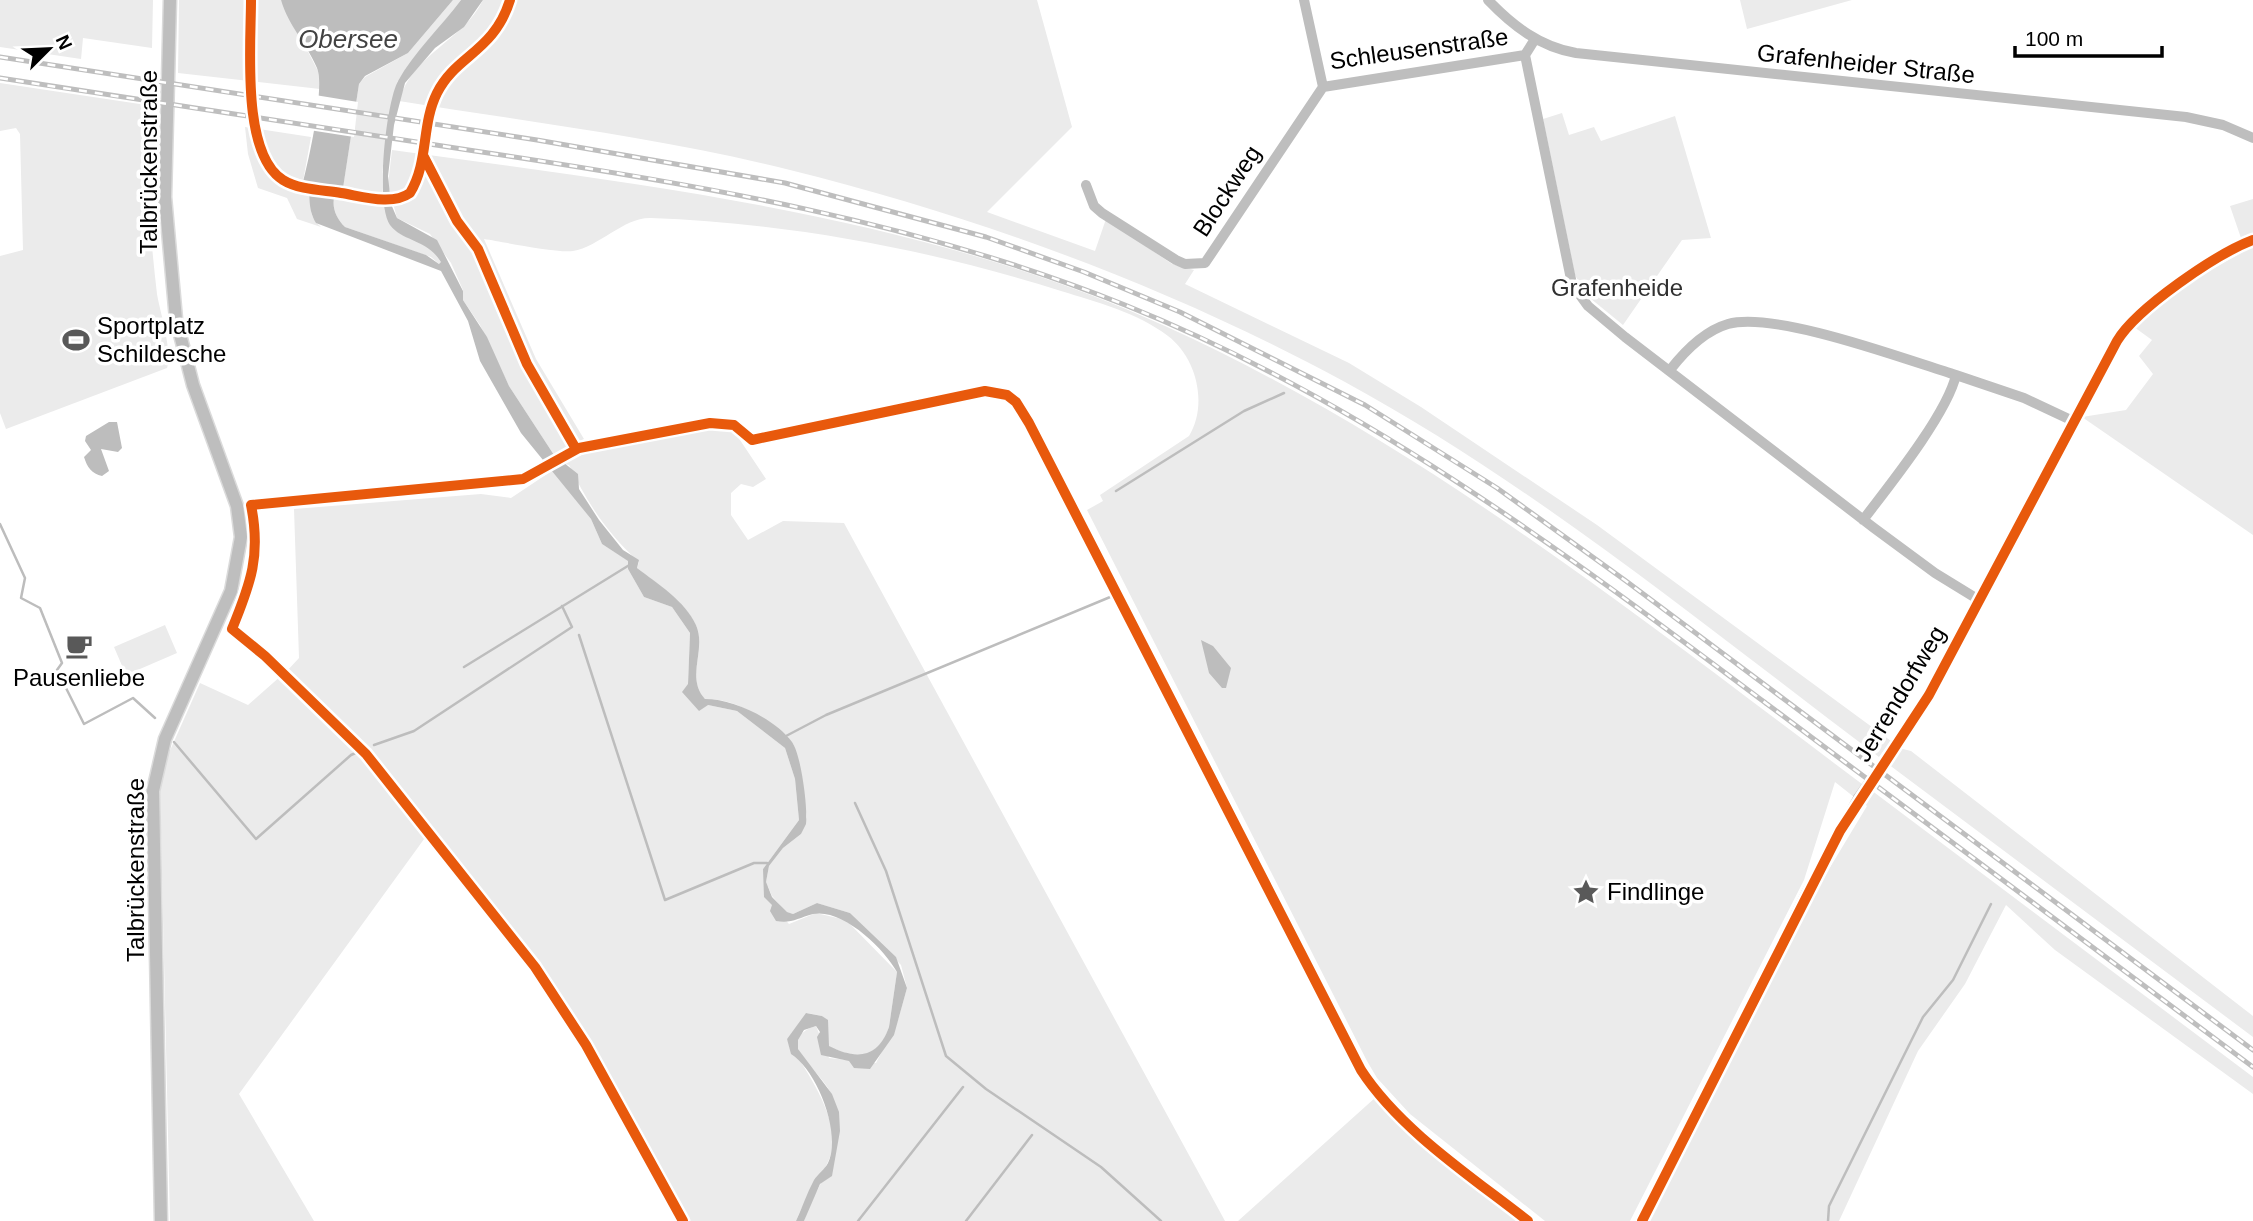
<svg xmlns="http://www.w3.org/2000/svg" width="2253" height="1221" font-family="Helvetica,sans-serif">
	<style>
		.green { fill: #ebebeb }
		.water { fill: #bdbdbd }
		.pier { fill: #fff }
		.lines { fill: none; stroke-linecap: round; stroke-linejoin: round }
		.stream { stroke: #bdbdbd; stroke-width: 2.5 }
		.major-casing { stroke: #dbdbdb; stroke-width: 15 }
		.minor { stroke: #bebebe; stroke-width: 10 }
		.major { stroke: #bebebe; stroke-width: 12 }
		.rail-casing { stroke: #bebebe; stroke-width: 5 }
		.rail { stroke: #fff; stroke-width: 2.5; stroke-dasharray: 8; stroke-linecap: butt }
		.minor-bridge { stroke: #bebebe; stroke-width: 10 }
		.cycleway-casing { stroke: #fff; stroke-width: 15 }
		.cycleway { stroke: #e8590c; stroke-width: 10 }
		.labels { text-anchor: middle; stroke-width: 7; stroke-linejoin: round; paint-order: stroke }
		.street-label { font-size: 24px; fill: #000; stroke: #fff }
		.park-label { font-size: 24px; fill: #313131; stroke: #fff }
		.poi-label { font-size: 24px; fill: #000; stroke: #fff; text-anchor: start }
		.water-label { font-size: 26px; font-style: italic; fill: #424242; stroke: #fff }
	</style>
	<rect width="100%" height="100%" fill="#fff"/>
	<!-- green -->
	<path class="green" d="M0,0H153L152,48L83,38L81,59L0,47Z
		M179,0H281L318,71L320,89L178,73Z
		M453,0H461L397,82L382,172L383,204L404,235L431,248L442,262L439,264L431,257L345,227C334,216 329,201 338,187H343L359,84L365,77L408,53Z
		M483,0H1037L1072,127L987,212L1095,251L1106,219L1172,264L1194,270L1185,284L1349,363L1421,407L1597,525L1891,741L1879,757C1706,627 1536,486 1345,382C1170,287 982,218 790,170C662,138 529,122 399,101C413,53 463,41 483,0Z
		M1740,0H1852L1747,29Z
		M0,83L153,106C144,166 150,234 157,294C160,312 173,353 167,368L6,429L0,413V256L23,250L20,134L16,128L0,131Z
		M1562,113L1569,135L1594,127L1601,141L1675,116L1711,238L1682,240L1623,325L1585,294L1575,275L1543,119Z
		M245,127L311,137L303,181L309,182C314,200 304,213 321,227L297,219L287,198L258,188L248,154Z
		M392,150C653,186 923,216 1165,326C1419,441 1640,618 1862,784L1854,797L1835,782L1804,880L1630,1221H1545L1410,1114L1377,1078L1367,1061L1087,510L1103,501L1100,495L1189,436C1208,405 1197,358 1168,336C1138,313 1097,302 1061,291C928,249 790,223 651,218C624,217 599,247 573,251C556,253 504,242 484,239L536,359L584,439L554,455L509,386L480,325L463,300V290L451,263L430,234L397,218L388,185Z
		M2253,199V234L2241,238L2230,206Z
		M2253,246V535L2082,417L2126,410L2153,374L2139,356L2152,340L2134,327L2186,284Z
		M710,427L732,428L766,479L753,487L741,484L731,493V515L748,540L783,521L844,523L1225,1221H804C821,1170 850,1158 833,1098C827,1080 802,1061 798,1049C794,1037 806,1028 816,1026L829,1058L876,1063L898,1020L907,988L901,965L850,913L817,903L793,914L786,912L772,896L766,882L769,866L783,848L801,834L807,817L794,745C767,722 743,699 705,699C685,677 707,650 696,625C684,601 657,584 637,568L639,562C607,533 588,504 569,465L561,463L600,448L658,440Z
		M553,470L591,519L602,544L629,561L628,569L644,597L672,607L690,633L688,684L708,705L737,711L785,748L795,779L799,820L763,869L773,906L789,924L816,913L846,920L897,972L889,1027C877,1061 855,1059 828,1046L827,1020L822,1016L807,1013L787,1039C805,1071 848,1125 827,1164C817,1183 804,1200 796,1221H685L603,1072L537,966L361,743L286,672L299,658L294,509L481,494L511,498Z
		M165,625L177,653L126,675L114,647Z
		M282,675L366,757L427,835L239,1094L314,1221H170L160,787L164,764L200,683L248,705Z
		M1899,748L1911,751L2253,1016V1037L1888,764Z
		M1871,790L2253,1077V1094L2055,950L2006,905L1965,984L1918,1051L1839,1221H1645L1814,894L1867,806L1862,802Z
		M1376,1097L1524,1221H1238Z"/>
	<!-- water -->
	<path class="water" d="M281,0H453L408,53L365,76L359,84L343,188L338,187C330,201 333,215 345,227L426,255L439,264L441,262C427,239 403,242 390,225C375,204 386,103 398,81C414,52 441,27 461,0H483L464,27L435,48L405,83L394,125L388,176L391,204L397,218L437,240L463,291V300L487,337L509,386L554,455L578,474L579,489L599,520L623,550L639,560L637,568C658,584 685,601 696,625C707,650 685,677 705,699C734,699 775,719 792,742C801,754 808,808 806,824L801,834L783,848L769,866L766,882L772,897L787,912L793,914L817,903L850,913L896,957L907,988L894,1035L870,1069L854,1068L849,1061L821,1055L817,1037L820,1032L816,1026L804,1030L798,1040V1049L832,1094L839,1112L840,1131L832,1176L820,1184L804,1221H796C802,1208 807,1193 814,1180C818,1174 825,1169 828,1163C842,1134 817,1070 791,1054L787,1039L806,1013L822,1016L828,1020L829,1046C855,1059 877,1060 889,1027L897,972C884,948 842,908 813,914C798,918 791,924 776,921L770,911L772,905L764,897L763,869L799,820L795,779L785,748L737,711L708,705L699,711L682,692L688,684L690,633L672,607L644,597L628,569V561L602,544L591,519L521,433L480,361L468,321L441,271L316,223C307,208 311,196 308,182H303C309,159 325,87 317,68C307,44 288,25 281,0Z
		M109,422H117L122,448L118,452L101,449L109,471L102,476C92,474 87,467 84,457L91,450L85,441L86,436Z
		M1201,640L1213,646L1231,668L1226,688H1222L1209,673Z"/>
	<!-- pier -->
	<path class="pier" d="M315,95L358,102L354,137L309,130Z"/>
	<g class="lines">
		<!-- stream -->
		<path class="stream" d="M1116,491L1244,411L1284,393
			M0,524L25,578L21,598L40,608L62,663L57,670L84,724L133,698L155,718
			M579,635L665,900L754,863H767
			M464,667L631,564
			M786,736L826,715L1115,595L1075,515
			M174,742L256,839L351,755L360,751
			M374,745L414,731L572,627L562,606
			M855,803L886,871L946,1056L986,1089L1101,1167L1161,1221
			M858,1221L963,1087
			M966,1221L1032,1135
			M1828,1221L1829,1206L1923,1017L1953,980L1991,904"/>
		<!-- major casing -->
		<g class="major-casing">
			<path id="major" d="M161,1221L153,791L165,739L231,591L241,537L237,506L193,385L176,319L165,197L170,0"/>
		</g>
		<!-- minor -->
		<path class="minor" d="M1304,0L1323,87
			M1488,0C1513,26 1540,47 1576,53L2186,117L2223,125L2253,138
			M1535,39L1525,55L1572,284L1588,306L1625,337L1874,528L1935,573L1979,600
			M1323,87L1525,55
			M1086,185L1094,206L1102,213L1176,260L1185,264L1205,263L1323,87
			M1670,370C1684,352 1704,331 1728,324C1776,311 1904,359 1956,375C1947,414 1889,486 1863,520
			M1956,375L2024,398L2073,421
			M1894,747L1929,695L2124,329C2156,298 2211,256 2253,240
			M1642,1221L1806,893L1858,798"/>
		<!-- major -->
		<use href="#major" class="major"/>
		<!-- rail casing -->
		<g class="rail-casing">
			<path id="rail" d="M0,57L537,140L785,183L986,237L1084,272L1180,312L1365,405L1497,488L1626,581L2253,1050
				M0,78C158,103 317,126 475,151C697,184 916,221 1125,305C1362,400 1564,552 1767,704C1929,825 2091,946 2253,1067"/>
		</g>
		<!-- rail -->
		<use href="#rail" class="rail"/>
		<!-- minor-bridge -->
		<path class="minor-bridge" d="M1858,798L1894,747"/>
		<!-- cycleway casing -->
		<g class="cycleway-casing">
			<path id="cycleway" d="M251,0C251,45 241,154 283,180C299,190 323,190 341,193C361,196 392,206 410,193C429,162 421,125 437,93C456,55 494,52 510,0
				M424,157L457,221L478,249L527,364L576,449
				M683,1221L586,1045L535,967L366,754L265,656L232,629C251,583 261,555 251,505L523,479L579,448L710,423L734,425L752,440L985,391L1007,395L1016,402L1029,423L1361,1070C1400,1130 1472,1177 1528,1221
				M1642,1221L1840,831L1929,695L2117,341C2137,308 2216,254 2253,240"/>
		</g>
		<!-- cycleway -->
		<use href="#cycleway" class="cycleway"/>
	</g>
	<!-- icons -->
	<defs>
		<g id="stadium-bare" transform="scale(2.1)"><path d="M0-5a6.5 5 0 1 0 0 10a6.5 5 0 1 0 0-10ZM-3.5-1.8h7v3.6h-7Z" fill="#595959" stroke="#fff" stroke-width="2.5" paint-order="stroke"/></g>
		<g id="cafe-bare" transform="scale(2.1)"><path d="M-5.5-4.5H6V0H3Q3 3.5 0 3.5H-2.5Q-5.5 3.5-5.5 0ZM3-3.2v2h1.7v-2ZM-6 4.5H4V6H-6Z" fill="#595959" stroke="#fff" stroke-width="2.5" paint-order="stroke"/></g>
		<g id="sight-bare" transform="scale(2.1)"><path d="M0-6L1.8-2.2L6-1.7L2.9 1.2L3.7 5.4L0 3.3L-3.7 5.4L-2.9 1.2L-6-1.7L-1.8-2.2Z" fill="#595959" stroke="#fff" stroke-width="2.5" paint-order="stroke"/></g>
	</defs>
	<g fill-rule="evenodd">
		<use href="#stadium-bare" x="76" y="340"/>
		<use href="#cafe-bare" x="79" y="646"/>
		<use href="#sight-bare" x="1586" y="892"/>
	</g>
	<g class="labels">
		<!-- street labels -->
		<g class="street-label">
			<text transform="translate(1419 49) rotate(-8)" y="8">Schleusenstraße</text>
			<text transform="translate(1866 64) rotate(6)" y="8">Grafenheider Straße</text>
			<text transform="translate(149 162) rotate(-90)" y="8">Talbrückenstraße</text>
			<text transform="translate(1227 191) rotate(-57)" y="8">Blockweg</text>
			<text transform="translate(1900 694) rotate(-59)" y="8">Jerrendorfweg</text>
			<text transform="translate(136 870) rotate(-90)" y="8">Talbrückenstraße</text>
		</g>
		<!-- park labels -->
		<g class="park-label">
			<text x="1617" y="296">Grafenheide</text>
		</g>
		<!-- poi labels -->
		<g class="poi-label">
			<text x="97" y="334">Sportplatz<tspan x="97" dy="28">Schildesche</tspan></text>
			<text x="79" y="686" text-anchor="middle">Pausenliebe</text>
			<text x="1607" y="900">Findlinge</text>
		</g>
		<!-- water labels -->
		<g class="water-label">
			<text x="348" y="48">Obersee</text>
		</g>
	</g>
	<!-- north arrow -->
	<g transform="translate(49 49) rotate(66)" stroke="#ffffff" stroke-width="5" paint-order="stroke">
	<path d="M0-5L12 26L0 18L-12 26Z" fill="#000000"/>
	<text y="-10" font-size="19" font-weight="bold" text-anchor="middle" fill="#000000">N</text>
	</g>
	<!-- scale -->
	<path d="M2015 46v10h147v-10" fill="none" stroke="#000000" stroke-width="3.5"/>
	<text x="2025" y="46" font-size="21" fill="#000000" stroke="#ffffff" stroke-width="5" paint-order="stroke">100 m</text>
</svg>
